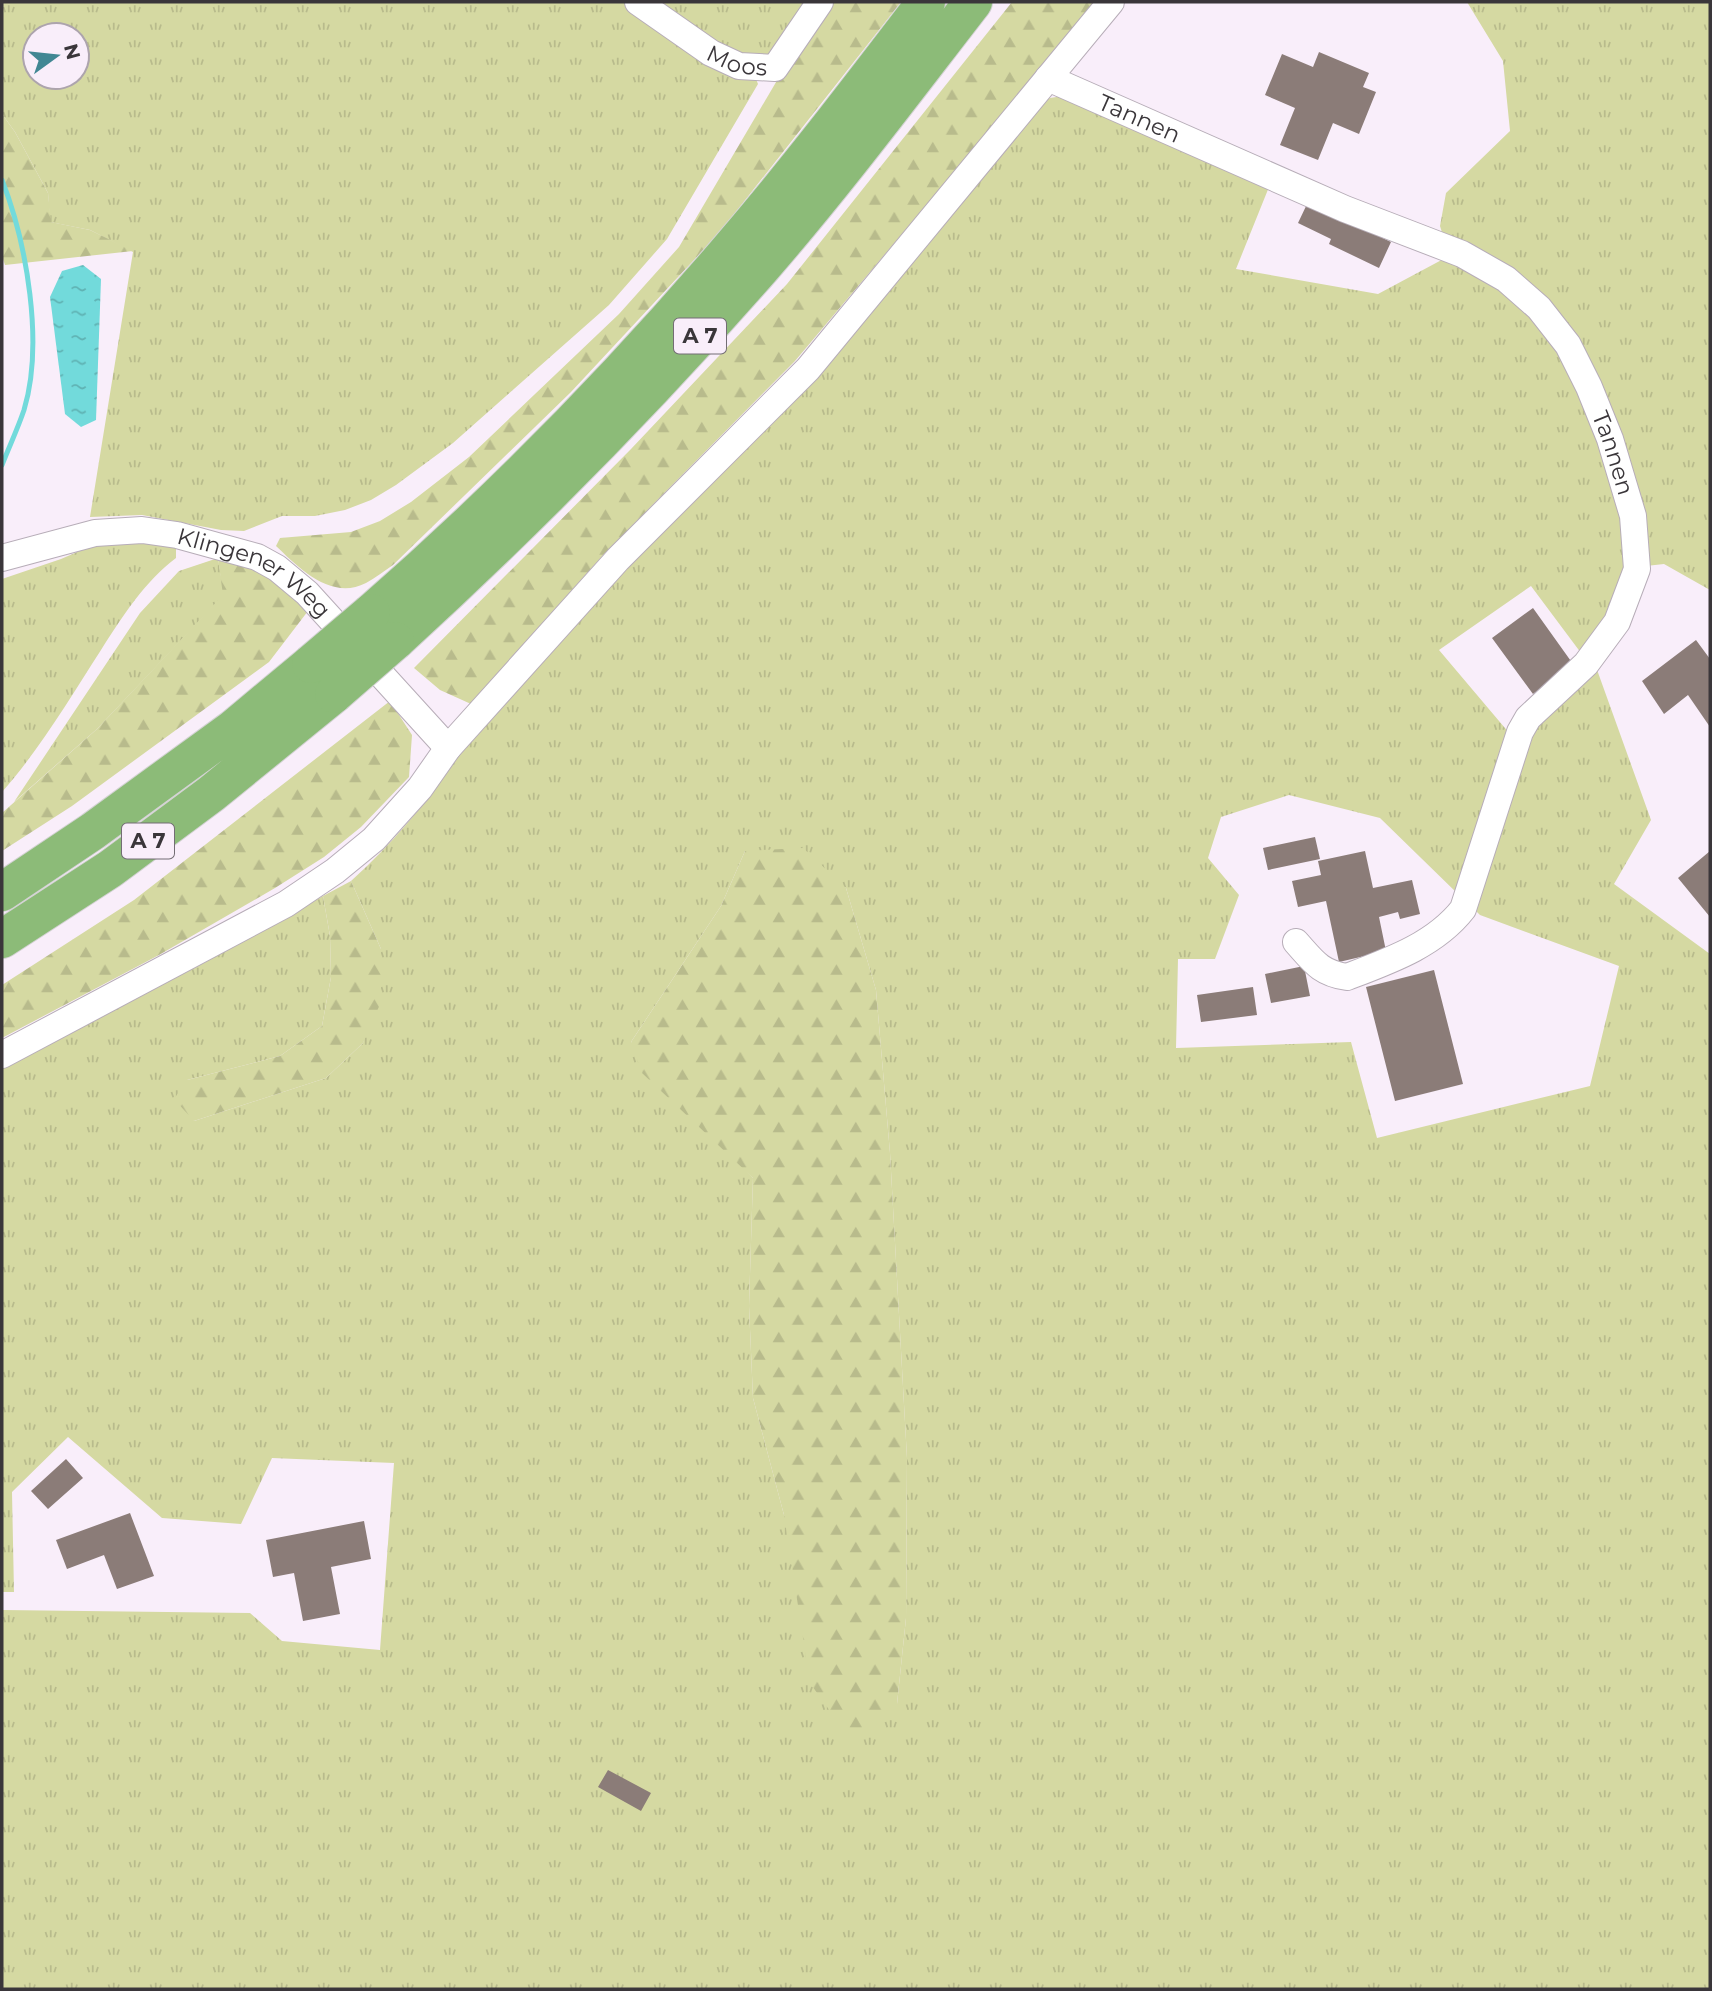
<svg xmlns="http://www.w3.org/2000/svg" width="1712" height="1991" font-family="Montserrat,sans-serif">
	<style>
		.grass { fill: url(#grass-tufts); fill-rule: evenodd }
		.forest { fill: url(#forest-firs) }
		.water { fill: url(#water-ripples) }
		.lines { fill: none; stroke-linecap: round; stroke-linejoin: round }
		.stream { stroke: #72dadb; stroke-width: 5 }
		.building { fill: #8b7c78 }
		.minor-casing { stroke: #b7adb8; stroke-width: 28 }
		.highway-casing { stroke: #d4d3d4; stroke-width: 40 }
		.minor { stroke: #fff; stroke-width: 26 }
		.highway { stroke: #8cbb78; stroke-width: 38 }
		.highway-bridge-casing { stroke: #d4d3d4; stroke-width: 40; stroke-linecap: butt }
		.highway-bridge { stroke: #8cbb78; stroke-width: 38 }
		.labels { text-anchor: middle; stroke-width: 7; stroke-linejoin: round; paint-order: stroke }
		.shield { fill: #f9eefa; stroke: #736d74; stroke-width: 2 }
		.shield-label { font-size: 21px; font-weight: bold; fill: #3a363a }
		.street-label { font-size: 23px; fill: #3a363a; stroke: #f9eefa }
	</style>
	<defs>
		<pattern id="grass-tufts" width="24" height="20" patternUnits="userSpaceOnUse" patternTransform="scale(1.75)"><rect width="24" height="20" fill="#d5d9a2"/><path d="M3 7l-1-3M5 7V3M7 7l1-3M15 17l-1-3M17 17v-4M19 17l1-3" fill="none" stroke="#b8bb8c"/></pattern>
		<pattern id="forest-firs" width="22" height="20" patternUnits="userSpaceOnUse" patternTransform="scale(1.75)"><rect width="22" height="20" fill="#d5d9a2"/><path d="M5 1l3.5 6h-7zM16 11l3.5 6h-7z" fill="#b8bb8c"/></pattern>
		<pattern id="water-ripples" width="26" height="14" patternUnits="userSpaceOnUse" patternTransform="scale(1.75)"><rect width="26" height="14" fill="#72dadb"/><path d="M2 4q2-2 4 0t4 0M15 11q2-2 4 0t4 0" fill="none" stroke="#5fb2b3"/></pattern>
	</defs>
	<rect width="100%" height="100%" fill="#f9eefa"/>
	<!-- grass -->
	<path class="grass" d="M2,2H626L754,74L758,84L667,239L609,305L453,443L396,485L371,500L345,510L315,516H282L244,531L221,530L142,515L90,517L133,252L90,230L50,222L48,193L15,132L2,114ZM35,35H77V77H35Z
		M647,2H813L777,54L739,59Z
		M1467,2H1710V590L1664,564L1646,566L1574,340L1445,242L1440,226L1446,193L1510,131L1503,61Z
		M1063,96L1269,187L1236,269L1378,294L1449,256L1501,283L1563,348L1626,518L1624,568L1607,621L1581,653L1531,586L1439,650L1510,734L1460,896L1380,818L1289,795L1221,817L1208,858L1239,895L1215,959H1178L1176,1048L1351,1042L1377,1138L1590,1086L1619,966L1480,915L1474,909L1535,726L1596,667L1651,820L1614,884L1710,954V1989H2V1610L250,1613L282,1641L380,1650L394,1463L272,1458L241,1524L162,1518L68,1437L12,1492L14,1592H2V1066L170,980L323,896L330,936L331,977L322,1026L280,1056L187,1080L194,1121L326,1078L363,1043L381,949L351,881C393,843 428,801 460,754L1042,103L1050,98ZM745,851L846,888L876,990L890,1153L907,1458L906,1618L897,1704L784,1515L753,1398L749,1306L753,1178L631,1042L721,906Z
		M143,537L176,547V558C145,581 122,617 101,650C70,698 40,749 2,792V579L61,559L98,543Z
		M218,558L224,595L97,729L14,802L140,613L179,571Z"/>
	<!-- forest -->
	<path class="forest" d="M830,2H901L720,232L571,392L393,565C384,571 375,578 366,583C331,601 299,568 276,546L280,538L351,532L380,521L411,502L469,457L619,314L679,247L782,72Z
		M1012,2H1094L1036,75L795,361L605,553L471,704L440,690L414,668L631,449L787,284Z
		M2,114L15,132L48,193L51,222L90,230L133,251L5,265L2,256Z
		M218,558L264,573L308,611L269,662L72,806L2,851V813L97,729L223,595Z
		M390,701L412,735L409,777L361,827L324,857L275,888L159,955L2,1038V985L134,900Z
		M803,848L846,888L876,990L890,1153L907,1458L906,1618L897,1704L878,1728L845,1732L810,1683L784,1515L753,1398L749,1306L753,1178L642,1073L631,1042L721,906L745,851Z
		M351,881L381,949V1002L363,1043L326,1078L194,1121L174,1099L187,1080L280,1056L322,1026L331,977L330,936L323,896Z"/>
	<!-- water -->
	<path class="water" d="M83,265L101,279L96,420L81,427L65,414L50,297L62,271Z"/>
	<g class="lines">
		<!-- stream -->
		<path class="stream" d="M2,180C27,244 44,344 24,410C18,428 9,447 2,465"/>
	</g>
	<!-- building -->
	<path class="building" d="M1319,52L1369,73L1363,87L1376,92L1359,134L1333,123L1318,160L1280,145L1295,108L1265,95L1282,54L1313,67Z
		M1308,202L1391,242L1379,268L1329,244L1331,239L1298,223Z
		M1533,608L1573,664L1533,694L1492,638Z
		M1696,640L1710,659V727L1688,695L1664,714L1642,681Z
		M1315,837L1320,859L1268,870L1263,848Z
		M1365,851L1373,888L1412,880L1420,914L1400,919L1398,912L1379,917L1386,951L1339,962L1326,901L1298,907L1292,881L1321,875L1318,861Z
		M1710,851V917L1678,878Z
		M1304,966L1310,996L1271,1003L1265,974Z
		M1434,970L1463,1084L1395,1101L1366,987Z
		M1253,987L1257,1015L1201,1022L1197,995Z
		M66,1459L83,1478L48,1509L31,1491Z
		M130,1513L154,1576L117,1589L104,1555L67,1569L56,1540Z
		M364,1521L371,1559L331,1567L340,1614L303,1621L294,1573L273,1577L266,1540Z
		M608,1770L651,1793L641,1811L598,1787Z"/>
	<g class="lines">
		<!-- minor casing -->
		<g class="minor-casing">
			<g id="minor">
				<path id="s1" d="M638,2L711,53L739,66L775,68L820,2"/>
				<path id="s2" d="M1048,78L1345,209L1462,254L1506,279L1539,308L1568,345L1589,387L1610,439L1633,516L1637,569L1617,622L1586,664L1528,718L1520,732L1463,909C1435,945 1389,961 1347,977C1320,973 1313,961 1296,942"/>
				<path id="s3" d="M2,558L95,533L142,530L177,535L257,557L277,568L307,593L448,748"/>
				<path d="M2,1055L286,904L335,871L374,839L420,788L448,748L618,559L808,369L1111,2"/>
			</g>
		</g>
		<!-- highway casing -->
		<g class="highway-casing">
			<path id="highway" d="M371,613C502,499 623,375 735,243C802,165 864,83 926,2
				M395,641C524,523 647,399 762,267C836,182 904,91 973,2
				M2,892L93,831L233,729L311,664
				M2,939L110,869L211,794L334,694"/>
		</g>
		<!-- minor -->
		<use href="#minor" class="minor"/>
		<!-- highway -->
		<use href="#highway" class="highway"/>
		<!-- highway-bridge casing -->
		<g class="highway-bridge-casing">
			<path id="highway-bridge" d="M311,664L371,613
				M334,694L395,641"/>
		</g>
		<!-- highway-bridge -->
		<use href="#highway-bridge" class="highway-bridge"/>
	</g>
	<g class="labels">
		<!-- shield labels -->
		<g class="shield">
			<rect x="674" y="318.5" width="52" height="35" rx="5"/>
			<rect x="122" y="823.5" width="52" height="35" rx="5"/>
		</g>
		<g class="shield-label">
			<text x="700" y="343">A 7</text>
			<text x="148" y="848">A 7</text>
		</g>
		<!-- street labels -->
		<g class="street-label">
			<text dy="8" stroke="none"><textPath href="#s1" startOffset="117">Moos</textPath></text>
			<text dy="8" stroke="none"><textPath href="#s2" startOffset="100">Tannen</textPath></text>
			<text dy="8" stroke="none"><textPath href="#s2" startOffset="709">Tannen</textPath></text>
			<text dy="8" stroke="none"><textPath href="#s3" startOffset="266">Klingener Weg</textPath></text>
		</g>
	</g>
	<!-- border -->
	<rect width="1712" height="1991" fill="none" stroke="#3a363a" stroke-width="7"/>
	<!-- north arrow -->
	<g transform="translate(56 56) rotate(75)"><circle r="33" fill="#f9eefa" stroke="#ada4ad" stroke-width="2"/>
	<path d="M0-5L12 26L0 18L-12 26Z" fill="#418793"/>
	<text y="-10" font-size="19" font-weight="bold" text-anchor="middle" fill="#3a363a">N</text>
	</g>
</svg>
